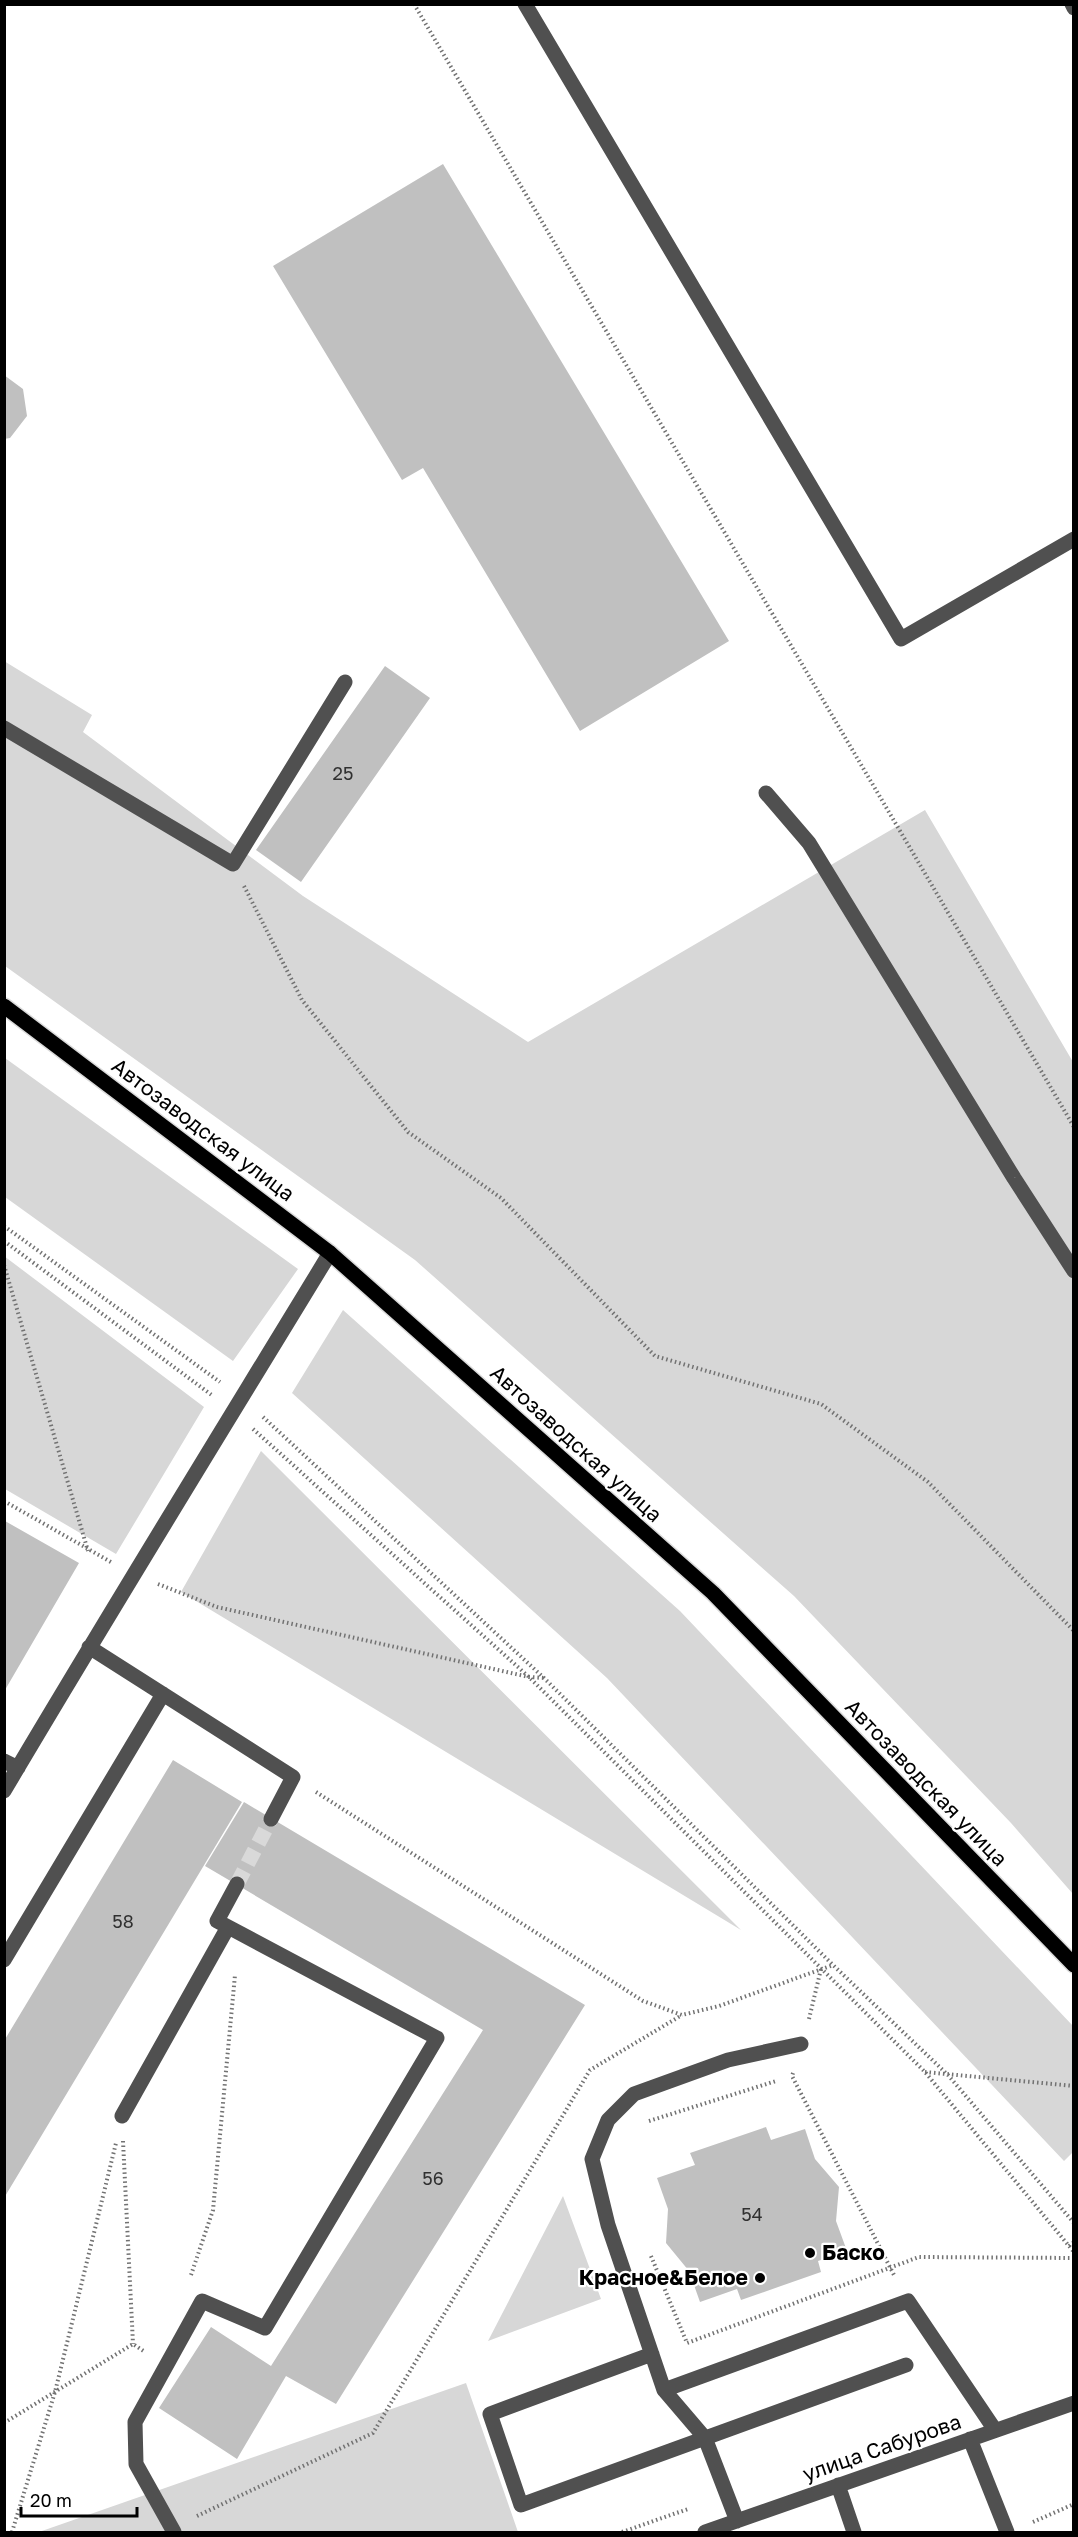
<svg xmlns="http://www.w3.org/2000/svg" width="1078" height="2537" font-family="'Golos Text',sans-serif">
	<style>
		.green { fill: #d7d7d7 }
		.building { fill: #c0c0c0 }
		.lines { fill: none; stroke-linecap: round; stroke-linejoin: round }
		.minor-tunnel { stroke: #d9d9d9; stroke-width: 15; stroke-dasharray: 15 8; stroke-linecap: butt }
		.major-casing { stroke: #dbdbdb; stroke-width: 18 }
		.path { stroke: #727272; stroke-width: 4; stroke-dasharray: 1.5 3; stroke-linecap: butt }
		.minor { stroke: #505050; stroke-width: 15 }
		.major { stroke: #000; stroke-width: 15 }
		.poi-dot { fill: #000; stroke: #fff; stroke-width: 2 }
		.labels { text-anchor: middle; stroke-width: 4.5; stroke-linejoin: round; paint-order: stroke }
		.number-label { font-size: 18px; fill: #303030 }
		.street-label { font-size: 21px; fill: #000; stroke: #fff }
		.poi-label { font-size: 21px; font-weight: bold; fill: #000; stroke: #fff; text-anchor: start }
	</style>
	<rect width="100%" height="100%" fill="#fff"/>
	<!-- green -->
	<path class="green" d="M4,661L92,715L83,732L303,896L528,1042L925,810L1073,1062V1894L1011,1823L794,1596L415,1260L5,966Z
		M5,1058L298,1269L233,1361L5,1197Z
		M4,1256L204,1407L116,1554L5,1489Z
		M343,1310L680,1611L1073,2026V2152L1064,2161L607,1678L292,1393Z
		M261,1451L741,1930L181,1592Z
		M563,2196L601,2299L488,2341Z
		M466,2383L518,2532H39Z"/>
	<!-- building -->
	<path class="building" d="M443,164L729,641L580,731L423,468L402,480L273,266Z
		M4,375L23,389L27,416L10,438L4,439Z
		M385,666L430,698L301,882L256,850Z
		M5,1521L79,1563L5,1690Z
		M173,1760L242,1802L4,2198V2041Z
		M244,1802L585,2005L336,2404L286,2376L237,2459L159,2408L211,2327L271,2366L483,2030L205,1866Z
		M766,2127L771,2140L805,2129L815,2159L839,2187L836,2221L847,2251L818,2261L821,2272L741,2300L737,2289L700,2302L689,2271L666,2243L668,2209L657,2178L695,2165L690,2153Z"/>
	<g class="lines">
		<!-- minor-tunnel -->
		<path class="minor-tunnel" d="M237,1884L271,1819"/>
		<!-- major casing -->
		<g class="major-casing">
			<path id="major" d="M4,1006L330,1253L713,1593L1074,1965"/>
		</g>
		<!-- path -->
		<path class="path" d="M414,4L1074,1127
			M244,886L302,1000L408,1132L501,1198L655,1356L821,1404L928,1482L1074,1631
			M4,1226L220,1382
			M4,1241L213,1396
			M4,1265L88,1551
			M263,1417L544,1678L833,1965L948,2075L1074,2223
			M253,1429L529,1677L925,2072L1074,2252
			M4,1501L111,1562
			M158,1584L217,1607L529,1677L544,1678
			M316,1792L643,2001L682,2015L719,2006L833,1965
			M809,2019L821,1969
			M925,2072L1074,2086
			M793,2073L792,2076L895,2277
			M649,2121L776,2081
			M123,2141L133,2344
			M1069,2246L1074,2242
			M651,2256L687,2343L919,2257L1074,2258
			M191,2275L213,2210L235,1975
			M4,2423L133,2344L145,2352
			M197,2516L373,2433L590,2070L682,2015
			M1033,2522L1074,2504
			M12,2532L55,2392L116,2143
			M622,2532L688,2509"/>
		<!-- minor -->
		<path class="minor" d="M525,4L901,639L1074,539
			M1072,4L1074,8
			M4,728L233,864L345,682
			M766,793L809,843L1014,1178L1074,1271
			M89,1647L293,1777L271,1819
			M4,1761L18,1768
			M4,1791C111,1610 221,1432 330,1253
			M4,1960L163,1694
			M801,2044L728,2060L634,2094L608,2120L592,2159L608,2225L664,2390L908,2301L995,2430
			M122,2116L228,1927
			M652,2354L490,2414L521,2505L906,2365
			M664,2390L705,2438L737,2521
			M970,2439L1007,2532
			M838,2485L854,2532
			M174,2532L136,2464L135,2422L202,2301L265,2328L437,2038L217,1921L237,1884
			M705,2532L1074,2403"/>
		<!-- major -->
		<use href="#major" class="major"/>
	</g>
	<!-- markers -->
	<g class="poi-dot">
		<circle cx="810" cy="2253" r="6"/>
		<circle cx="760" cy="2278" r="6"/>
	</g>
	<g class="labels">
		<!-- number labels -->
		<g class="number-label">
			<text x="343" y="780">25</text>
			<text x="123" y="1928">58</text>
			<text x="433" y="2185">56</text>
			<text x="752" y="2221">54</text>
		</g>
		<!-- street labels -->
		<g class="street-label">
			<text transform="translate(203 1130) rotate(37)" y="7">Автозаводская улица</text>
			<text transform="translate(576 1444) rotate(42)" y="7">Автозаводская улица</text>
			<text transform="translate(926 1783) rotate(46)" y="7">Автозаводская улица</text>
			<text transform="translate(882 2448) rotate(-19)" y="7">улица Сабурова</text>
		</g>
		<!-- poi labels -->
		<g class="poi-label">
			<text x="822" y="2260">Баско</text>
			<text x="748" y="2285" text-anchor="end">Красное&amp;Белое</text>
		</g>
	</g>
	<!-- border -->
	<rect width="1078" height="2537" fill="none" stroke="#000000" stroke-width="12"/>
	<!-- scale -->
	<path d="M21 2507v9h116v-9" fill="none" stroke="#000000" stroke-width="3"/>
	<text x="30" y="2507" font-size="18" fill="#000000" stroke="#ffffff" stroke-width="4.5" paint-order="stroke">20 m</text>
</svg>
